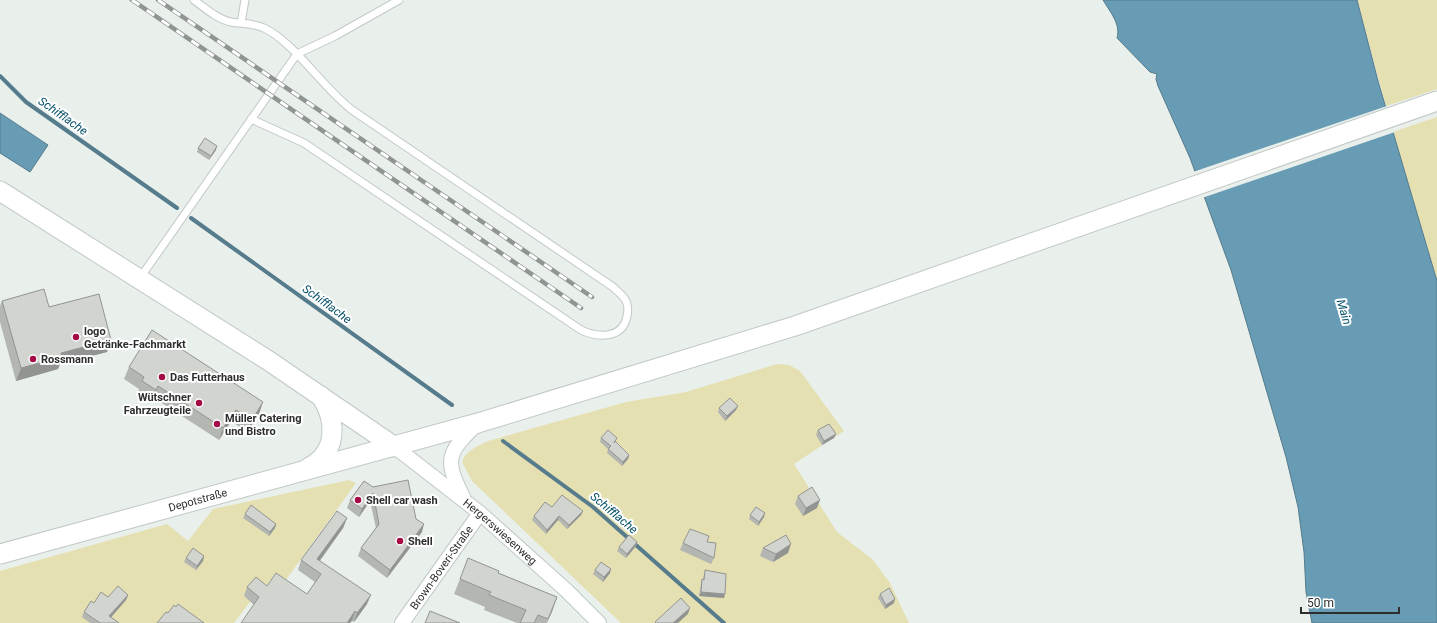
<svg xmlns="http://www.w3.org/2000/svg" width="1437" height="623" font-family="Roboto,sans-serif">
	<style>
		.green { fill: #e5e0b2 }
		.water { fill: #679cb4; stroke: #557b8c }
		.pier { fill: #e9f0ec }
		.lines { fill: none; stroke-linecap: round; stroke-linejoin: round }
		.stream { stroke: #557b8c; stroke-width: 4 }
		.lane-casing { stroke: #c1c8c5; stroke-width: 9 }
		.street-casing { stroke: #c1c8c5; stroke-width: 16 }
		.secondary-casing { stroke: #c1c8c5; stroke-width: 21 }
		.lane { stroke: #fff; stroke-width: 7 }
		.street { stroke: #fff; stroke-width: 14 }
		.secondary { stroke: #fff; stroke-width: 19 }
		.rail-casing { stroke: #909592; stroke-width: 4.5 }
		.rail { stroke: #fff; stroke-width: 3; stroke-dasharray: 9; stroke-linecap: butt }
		.wall { fill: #b4b6b2 }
		.shaded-wall { fill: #929491 }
		.building { fill: #d1d4cf; stroke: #929491 }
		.poi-dot { fill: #a40b46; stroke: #fff; stroke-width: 1.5 }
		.labels { text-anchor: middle; stroke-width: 4; stroke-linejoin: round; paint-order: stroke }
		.poi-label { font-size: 11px; font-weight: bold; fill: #2c2e2d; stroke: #fff; text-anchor: start }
		.street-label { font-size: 11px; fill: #2c2e2d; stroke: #fff }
		.water-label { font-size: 12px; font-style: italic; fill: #07516a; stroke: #fff }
	</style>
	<rect width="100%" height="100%" fill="#e9f0ec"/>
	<!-- green -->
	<path class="green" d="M1357,0H1437V89L1386,106Z
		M1437,117V281L1393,132Z
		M777,364L789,365L800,371L844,431L794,464L837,532L872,559L890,583L909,623H621L472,481L462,462C466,450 478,446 488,441L626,402L686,392Z
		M349,480L356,483L283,584L273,577L253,604L250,602L234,623H0V571L167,524L188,541L213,509Z"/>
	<!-- water -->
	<path class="water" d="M1103,0H1357L1378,81L1437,281V623H1312L1306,592L1304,552L1298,507L1286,457L1231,270L1190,158L1158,86L1156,79L1157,74L1150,72L1117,38C1121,24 1110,12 1103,0Z
		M0,113L48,145L30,172L0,153Z"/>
	<!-- pier -->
	<path class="pier" d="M1387,106L1395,132L1202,198L1193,172Z"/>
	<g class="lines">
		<!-- stream -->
		<path class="stream" d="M0,76L26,102L177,208
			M191,218L452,405
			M503,441L593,507L724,623"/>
		<!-- lane casing -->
		<g class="lane-casing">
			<path id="lane" d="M194,0C205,8 217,19 231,22C242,24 253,23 264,28C294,42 323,88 352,110L613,287C617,291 623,295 626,301C628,305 628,312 627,316C623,339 598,338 581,330L304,143L251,119
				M241,23L245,0
				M140,278L297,54L335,36L399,0"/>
		</g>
		<!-- street casing -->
		<g class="street-casing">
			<g id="street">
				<path id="s1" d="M395,447L480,513L566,590L599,623"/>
				<path d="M463,497C444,459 447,453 477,424"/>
				<path id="s2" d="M402,623L480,513"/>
			</g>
		</g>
		<!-- secondary casing -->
		<g class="secondary-casing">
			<g id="secondary">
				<path d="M0,191L269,361L395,447"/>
				<path d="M308,468C338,453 337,421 321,396"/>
				<path id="s3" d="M0,554L478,423L795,326L1437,101"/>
			</g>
		</g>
		<!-- lane -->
		<use href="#lane" class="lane"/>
		<!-- street -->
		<use href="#street" class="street"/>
		<!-- secondary -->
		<use href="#secondary" class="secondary"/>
		<!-- rail casing -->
		<g class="rail-casing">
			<path id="rail" d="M132,0L581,308
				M158,0L592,297"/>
		</g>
		<!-- rail -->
		<use href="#rail" class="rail"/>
	</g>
	<!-- wall -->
	<path class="wall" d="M198,148L216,150L209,160L197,152Z
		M2,301L49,307L111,340L107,352L60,364L58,369L16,381L0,322V306Z
		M129,367L259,414L247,432L231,421L219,440L154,398L152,401L138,392L139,389L124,379Z
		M738,406L736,410L725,421L718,412L719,408Z
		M818,430L836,434L834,438L822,445L816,435Z
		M601,438L616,442L629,455L628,459L622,466L607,453L608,449L600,442Z
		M364,481L416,519L422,532L387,578L358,556L361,548L376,528L370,501L359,517L347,508L350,500Z
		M798,496L817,508L803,516L795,504Z
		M552,507L583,511L581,515L567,529L558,520L546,534L532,520L534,516Z
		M765,513L764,517L758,526L749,519L750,515Z
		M245,514L276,524L275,528L269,536L243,518Z
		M347,518L343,528L320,561L367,604L354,622L352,621L254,605L244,596L247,587L267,586L307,594L315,582L298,570L301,560Z
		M637,542L636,546L626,558L617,551L619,547Z
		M707,542L714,558L711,564L680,550L683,543Z
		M763,548L788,553L773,562L760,556Z
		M204,556L203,561L196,570L184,562L186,558Z
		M595,570L610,573L603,582L593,574Z
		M705,570L725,594L724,598L699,596L701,583L702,579H703L704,574Z
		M499,573L557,597L547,623H517L484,610L485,607L454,594L460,579Z
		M880,594L894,603L885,609L878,598Z
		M128,595L126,600L111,617L119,623H90L82,617L84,612L94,603L108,597Z"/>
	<!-- shaded-wall -->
	<path class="shaded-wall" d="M217,146L216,150L209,160L211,156Z
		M111,340L107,352L60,364L58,369L16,381L21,368L61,353Z
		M158,386L154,398L152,401L156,390Z
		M263,402L259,414L247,432L252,420Z
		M738,406L736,410L725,421L727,416Z
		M236,410L231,421L219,440L223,428Z
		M836,434L834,438L822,445L824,441Z
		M629,455L628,459L622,466L623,462Z
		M373,493L370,501L359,517L362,509Z
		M820,500L817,508L803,516L806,508Z
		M583,511L581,515L567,529L569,525Z
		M765,513L764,517L758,526L759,522Z
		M559,516L558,520L546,534L547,530Z
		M347,518L343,528L314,568L317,559Z
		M276,524L275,528L269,536L270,532Z
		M424,524L422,532L387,578L390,570Z
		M637,542L636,546L626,558L627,554Z
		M791,544L788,553L773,562L776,554Z
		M204,556L203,561L196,570L197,566Z
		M611,569L610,573L603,582L604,577Z
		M701,592L725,594L724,598L699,596Z
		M128,595L126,600L107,622L109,616Z
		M371,595L367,604L354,622L357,613Z
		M557,597L552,612L547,623Z
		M895,599L894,603L885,609L886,605Z
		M690,608L688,614L678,623H673Z
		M355,611L352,621L350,623H347Z"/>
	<!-- building -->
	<path class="building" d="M205,138L217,146L211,156L198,148Z
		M44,289L49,307L99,294L111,340L61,353L62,357L21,368L2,301Z
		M152,330L263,402L252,420L236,410L223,428L158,386L156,390L142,381L144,377L129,367Z
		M730,398L738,406L727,416L719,408Z
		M829,424L836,434L824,441L818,430Z
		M608,430L617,438L614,443L615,441L629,455L623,462L608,449L611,446L601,438Z
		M408,480L416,519L424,524L390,570L361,548L379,524L373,493L362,509L350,500L364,481L373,487Z
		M812,487L820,500L806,508L798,496Z
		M562,495L583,511L569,525L559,516L547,530L534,516L545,502L552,507Z
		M251,505L276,524L270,532L245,514Z
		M756,507L765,513L759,522L750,515Z
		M337,511L347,518L317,559L371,595L357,613L355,611L347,623H241L259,597L247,587L256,577L267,586L276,573L307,594L321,574L301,560Z
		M690,529L709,536L707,542L716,543L714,558L683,543Z
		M629,535L637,542L627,554L619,547Z
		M786,535L791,544L776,554L763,548Z
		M193,548L204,556L197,566L186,558Z
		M468,558L499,571L498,573L557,597L548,619L538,615L534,623H520L526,610L489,595L491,592L460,579Z
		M601,562L611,569L604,577L595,570Z
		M705,570L726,574L725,594L701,592L702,579L704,580Z
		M118,586L128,595L109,616L119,623H100L84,612L91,601L94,603L101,592L108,597Z
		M889,588L895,599L886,605L880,594Z
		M681,598L690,608L673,623H656L655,622Z
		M178,604L204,623H157L166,612L168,613L174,605L176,607Z
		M430,611L460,623H425Z"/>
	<!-- markers -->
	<g class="poi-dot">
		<circle cx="76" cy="337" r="4"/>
		<circle cx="33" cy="359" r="4"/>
		<circle cx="162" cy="377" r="4"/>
		<circle cx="199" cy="403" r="4"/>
		<circle cx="217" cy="424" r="4"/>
		<circle cx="358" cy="500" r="4"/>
		<circle cx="400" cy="541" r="4"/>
	</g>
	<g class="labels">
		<!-- poi labels -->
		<g class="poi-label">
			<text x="84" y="335">logo<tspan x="84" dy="13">Getränke-Fachmarkt</tspan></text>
			<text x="41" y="363">Rossmann</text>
			<text x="170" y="381">Das Futterhaus</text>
			<text x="191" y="401" text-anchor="end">Wütschner<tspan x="191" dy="13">Fahrzeugteile</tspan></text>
			<text x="225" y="422">Müller Catering<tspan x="225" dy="13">und Bistro</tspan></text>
			<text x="366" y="504">Shell car wash</text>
			<text x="408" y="545">Shell</text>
		</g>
		<!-- street labels -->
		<g class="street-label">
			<text dy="4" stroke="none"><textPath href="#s3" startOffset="205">Depotstraße</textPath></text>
			<text dy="4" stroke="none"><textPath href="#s1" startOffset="135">Hergerswiesenweg</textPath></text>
			<text dy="4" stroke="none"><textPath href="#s2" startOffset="68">Brown-Boveri-Straße</textPath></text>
		</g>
		<!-- water labels -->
		<g class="water-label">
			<text transform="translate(63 116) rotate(35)" y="4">Schifflache</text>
			<text transform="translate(327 304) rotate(36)" y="4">Schifflache</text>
			<text transform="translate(1344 312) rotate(74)" y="4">Main</text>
			<text transform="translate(614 513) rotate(40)" y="4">Schifflache</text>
		</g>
	</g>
	<!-- scale -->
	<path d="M1301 607v6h98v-6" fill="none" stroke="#2c2e2d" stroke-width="2"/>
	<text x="1307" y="607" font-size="12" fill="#2c2e2d" stroke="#ffffff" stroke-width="3" paint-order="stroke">50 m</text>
</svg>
